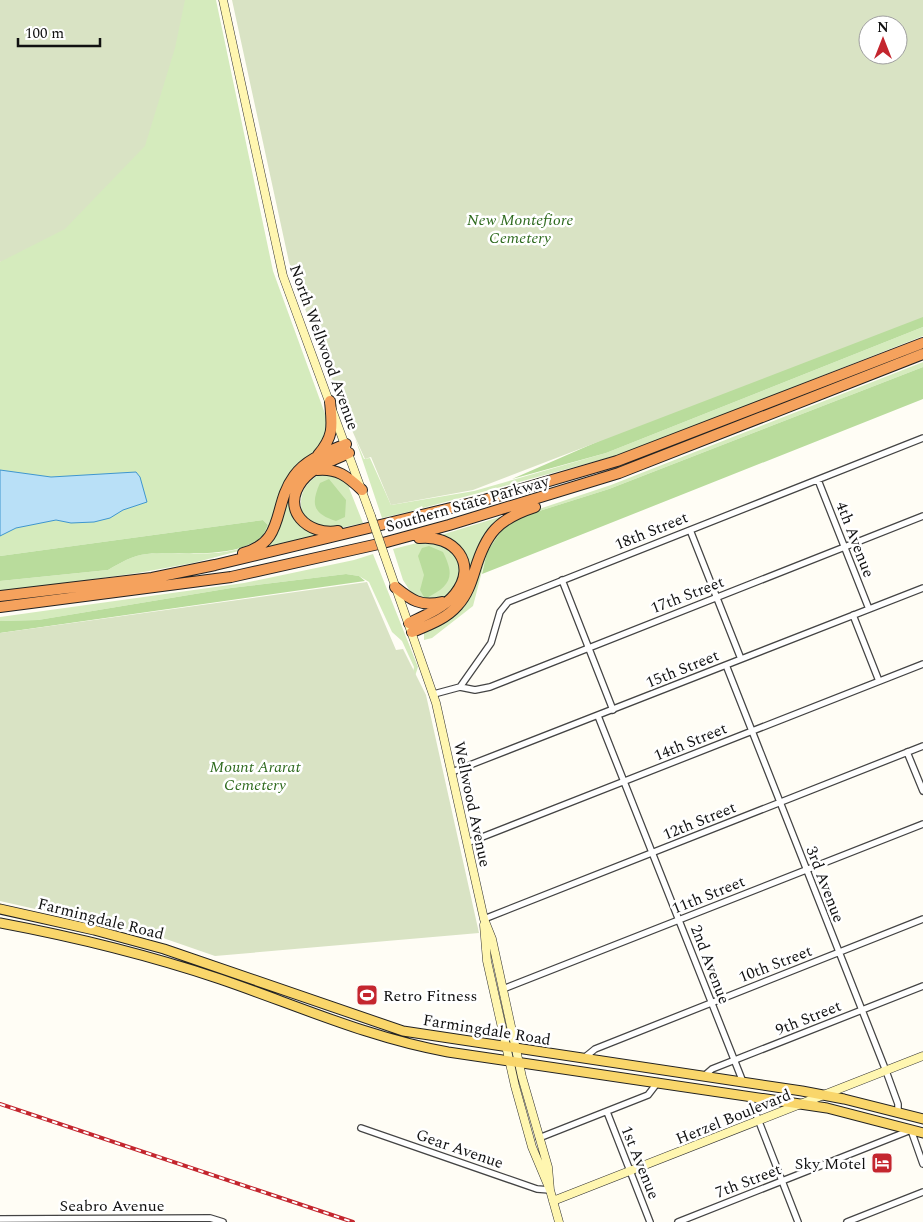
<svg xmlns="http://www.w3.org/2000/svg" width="923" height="1222" font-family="Spectral,serif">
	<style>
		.green { fill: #d5ebbd }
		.forest { fill: #b9dc9c }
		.cemetery { fill: #d9e3c4; fill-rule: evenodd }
		.water { fill: #b9e0f7; stroke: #3f96cf }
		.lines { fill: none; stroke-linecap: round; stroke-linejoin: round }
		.street-casing { stroke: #444; stroke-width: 8 }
		.secondary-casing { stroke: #333; stroke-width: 9 }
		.primary-casing { stroke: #222; stroke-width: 11 }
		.highway-casing { stroke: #222; stroke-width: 12 }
		.street { stroke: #fff; stroke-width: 5.5 }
		.secondary { stroke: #fff6b0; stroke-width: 8 }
		.primary { stroke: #f9d66b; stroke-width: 9 }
		.highway { stroke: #f5a25d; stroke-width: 10 }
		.rail-casing { stroke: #c4262e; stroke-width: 4 }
		.rail { stroke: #fff; stroke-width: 2; stroke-dasharray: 5.5; stroke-linecap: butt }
		.secondary-bridge-casing { stroke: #333; stroke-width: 9; stroke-linecap: butt }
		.secondary-bridge { stroke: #fff6b0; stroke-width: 8 }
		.labels { text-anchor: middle; stroke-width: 5; stroke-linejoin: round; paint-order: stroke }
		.park-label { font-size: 16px; font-style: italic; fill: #2f6b1f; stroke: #fff }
		.street-label { font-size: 16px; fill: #111; stroke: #fff }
		.poi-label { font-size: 16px; fill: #111; stroke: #fff; text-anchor: start }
	</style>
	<rect width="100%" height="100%" fill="#fffdf5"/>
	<!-- green -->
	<path class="green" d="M165,0H216L273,271L328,422L324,445L291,474L272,530L254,547L193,563L138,573L0,592V581L108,570C120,563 133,555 147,554C181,551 231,561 260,538C264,535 266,529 268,525L263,520L0,556V262Z
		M923,327V336L626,453L423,508L422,506L412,511L382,518L355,438L364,459L370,458L391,505L474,491L606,453Z
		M923,362V367L609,489L517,518L501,531L487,552L473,606L432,638L424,640V632L450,617L461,607L477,580L487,545L493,535L515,517L611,485Z
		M315,466L293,505L319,536L264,550L278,530L289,489Z
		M321,473H333L351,486L349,488L363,523L327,531L304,519C297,498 302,485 321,473Z
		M506,515L445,615L422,624V621L451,604L466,562L438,536Z
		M429,540L452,548C465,576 465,592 431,603L412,594L403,580L393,549Z
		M373,554L418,667L415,676L412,677L414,667L402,641L392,632L369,582L359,576L346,574L231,588L38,620L0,621V617L244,583L354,560Z"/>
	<!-- forest -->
	<path class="forest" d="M923,316V327L606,453L512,479L615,434Z
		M923,367V399L482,574L487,552L501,531L517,518L609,489Z
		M329,479L346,500L345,517L336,521C314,514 310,505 320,483Z
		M263,520L268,525C266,529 264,535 260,538C232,560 181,551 147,554C133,555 120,563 108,570L0,581V556Z
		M429,546L443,552C456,578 450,586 425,599L420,590L424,575L418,556L422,548Z
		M346,574L359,576L365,581L0,633V621L38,620L231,588Z"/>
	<!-- cemetery -->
	<path class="cemetery" d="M0,0H185L175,48L145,146L65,229L0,262Z
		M232,0H923V317L473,490L391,505L371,457L365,459L331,384L289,262ZM868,25H898V55H868Z
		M367,582L396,650L403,649L426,695L479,933L215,956L163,938L0,901V633Z"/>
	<!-- water -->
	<path class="water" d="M0,470L51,477L136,472L140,477L147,502L123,510L110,518L94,522L71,523L56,520L16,528L0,536Z"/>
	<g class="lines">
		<!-- street casing -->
		<g class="street-casing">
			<path id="street" d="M818,480L869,609
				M690,530L741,659
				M562,580L613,710
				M853,615L879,681
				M726,665L886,1071L898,1104V1113
				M460,687L491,643L500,612L508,602L923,438
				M434,694L460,687L475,690L490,687L923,516
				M598,716L743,1082
				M907,752L923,791
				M452,772L923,588
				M467,843L923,664
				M484,919L923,746
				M503,989L923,824
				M584,1058L595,1049L923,919
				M704,1076L712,1069L923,986
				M749,1096L798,1222
				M607,1112L650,1222
				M361,1128L537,1189L550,1190
				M539,1138L648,1095L658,1082
				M0,1219L210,1218L223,1222
				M678,1222L911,1130L923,1164
				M847,1222L923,1192"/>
		</g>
		<!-- secondary casing -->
		<g class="secondary-casing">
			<path id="secondary" d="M223,0L283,276L371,516
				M384,554L436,703L484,919L492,939L522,1077L548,1167L550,1190
				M484,925L487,961L515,1086L532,1147L550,1190L559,1222
				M553,1201L923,1056"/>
		</g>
		<!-- primary casing -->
		<g class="primary-casing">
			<path id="primary" d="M0,909L94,930L164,949L403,1031L802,1091L844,1099L923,1119
				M0,923C75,937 148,955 220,979C296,1005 369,1038 448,1052L827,1108L923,1133"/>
		</g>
		<!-- highway casing -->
		<g class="highway-casing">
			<path id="highway" d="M318,455C335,435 332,425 330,401
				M317,470C337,468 347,476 362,490
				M338,531C308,536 280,510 302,481C313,467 333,460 349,453
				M243,553C286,542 272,506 294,476C306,459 327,452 346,444
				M395,587C411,600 421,607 442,602
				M0,596L152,578L215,565L484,500L617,461L923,343
				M0,607L231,577L383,543L449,525L619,473L923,354
				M409,623C424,616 444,608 455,594C479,564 454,534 419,538
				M412,632C429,625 446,619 458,605C467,595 471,583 475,570C486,533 498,519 535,507"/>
		</g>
		<!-- street -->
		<use href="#street" class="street"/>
		<!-- secondary -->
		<use href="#secondary" class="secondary"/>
		<!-- primary -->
		<use href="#primary" class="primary"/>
		<!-- highway -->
		<use href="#highway" class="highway"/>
		<!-- rail casing -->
		<g class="rail-casing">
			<path id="rail" d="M0,1104L353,1222"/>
		</g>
		<!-- rail -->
		<use href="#rail" class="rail"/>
		<!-- secondary-bridge casing -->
		<g class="secondary-bridge-casing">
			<path id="secondary-bridge" d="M371,516L384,554"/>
		</g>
		<!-- secondary-bridge -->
		<use href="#secondary-bridge" class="secondary-bridge"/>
	</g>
	<!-- icons -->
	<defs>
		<g id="stadium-square" transform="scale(1.125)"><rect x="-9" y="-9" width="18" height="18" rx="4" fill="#c4262e" stroke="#fff"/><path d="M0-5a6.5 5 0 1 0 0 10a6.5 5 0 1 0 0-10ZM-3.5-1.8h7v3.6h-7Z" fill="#fff"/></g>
		<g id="hotel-square" transform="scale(1.125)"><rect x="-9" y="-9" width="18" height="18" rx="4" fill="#c4262e" stroke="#fff"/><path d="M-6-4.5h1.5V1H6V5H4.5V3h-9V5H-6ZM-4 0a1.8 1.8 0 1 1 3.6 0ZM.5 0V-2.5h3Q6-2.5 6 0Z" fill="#fff"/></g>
	</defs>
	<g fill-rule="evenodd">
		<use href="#stadium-square" x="367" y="995"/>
		<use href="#hotel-square" x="882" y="1163"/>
	</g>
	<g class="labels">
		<!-- park labels -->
		<g class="park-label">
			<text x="520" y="225">New Montefiore<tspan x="520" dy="18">Cemetery</tspan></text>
			<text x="255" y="772">Mount Ararat<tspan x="255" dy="18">Cemetery</tspan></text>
		</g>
		<!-- street labels -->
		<g class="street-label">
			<text transform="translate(325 347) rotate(70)" y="6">North Wellwood Avenue</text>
			<text transform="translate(467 503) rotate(-16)" y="6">Southern State Parkway</text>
			<text transform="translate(651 530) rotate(-22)" y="6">18th Street</text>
			<text transform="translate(856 539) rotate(69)" y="6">4th Avenue</text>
			<text transform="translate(687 594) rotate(-21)" y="6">17th Street</text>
			<text transform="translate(682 668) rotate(-22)" y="6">15th Street</text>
			<text transform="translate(690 741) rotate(-22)" y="6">14th Street</text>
			<text transform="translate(473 804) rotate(78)" y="6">Wellwood Avenue</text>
			<text transform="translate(699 820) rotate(-22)" y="6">12th Street</text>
			<text transform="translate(826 884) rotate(69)" y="6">3rd Avenue</text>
			<text transform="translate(708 894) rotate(-22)" y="6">11th Street</text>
			<text transform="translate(101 918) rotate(14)" y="6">Farmingdale Road</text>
			<text transform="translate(775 963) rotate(-21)" y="6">10th Street</text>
			<text transform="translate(711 964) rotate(69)" y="6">2nd Avenue</text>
			<text transform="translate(808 1017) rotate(-22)" y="6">9th Street</text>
			<text transform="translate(487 1029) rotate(9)" y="6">Farmingdale Road</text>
			<text transform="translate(733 1116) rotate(-22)" y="6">Herzel Boulevard</text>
			<text transform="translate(460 1148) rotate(19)" y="6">Gear Avenue</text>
			<text transform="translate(641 1162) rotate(68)" y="6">1st Avenue</text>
			<text transform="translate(748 1180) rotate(-21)" y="6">7th Street</text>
			<text x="112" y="1211">Seabro Avenue</text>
		</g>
		<!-- poi labels -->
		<g class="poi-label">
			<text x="383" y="1001">Retro Fitness</text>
			<text x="866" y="1169" text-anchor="end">Sky Motel</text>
		</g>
	</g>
	<!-- north arrow -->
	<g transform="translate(883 40)"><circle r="24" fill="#ffffff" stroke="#a0a0a0"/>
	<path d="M0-4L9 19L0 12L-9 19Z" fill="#c4262e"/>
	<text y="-8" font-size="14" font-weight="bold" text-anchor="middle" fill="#111111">N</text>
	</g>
	<!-- scale -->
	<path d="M18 38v8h82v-8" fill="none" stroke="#111111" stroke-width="2.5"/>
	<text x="25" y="38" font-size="15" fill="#111111" stroke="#ffffff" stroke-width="4" paint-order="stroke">100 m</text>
</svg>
